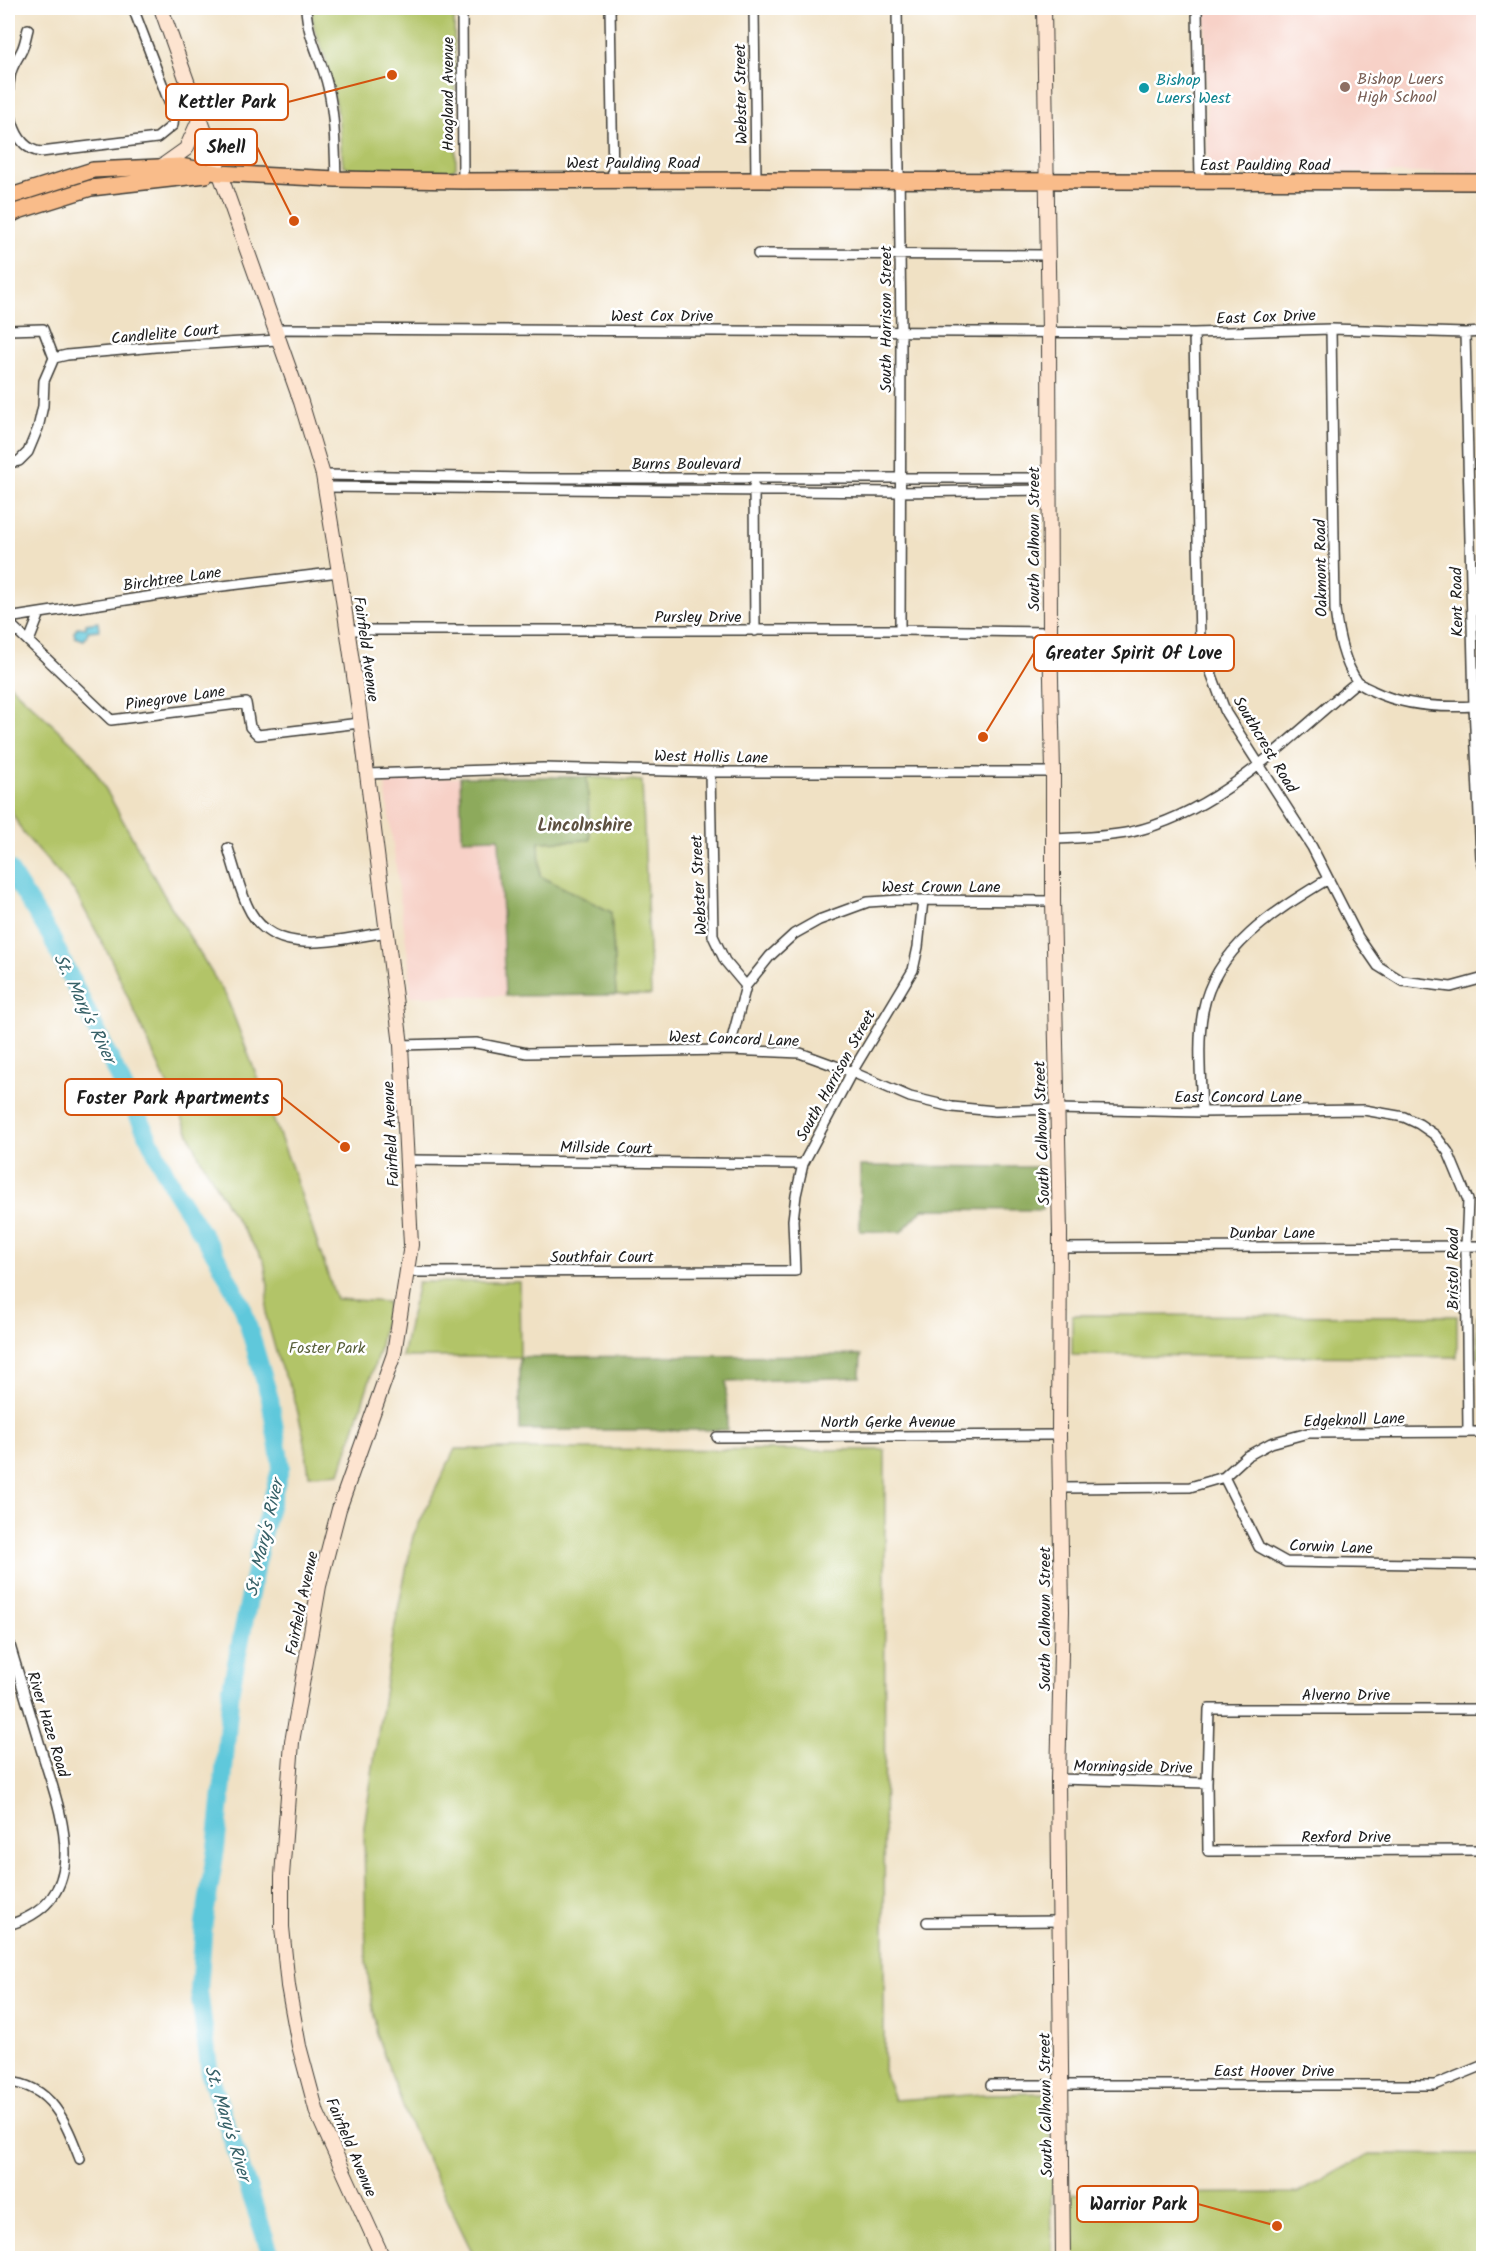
<svg xmlns="http://www.w3.org/2000/svg" width="1491" height="2266" font-family="Kalam,sans-serif">
	<style>
		.built { fill: #f7d1c7 }
		.green { fill: #b2c468; stroke: #677042; stroke-width: 1.5 }
		.forest { fill: #8daa5c; stroke: #54633c; stroke-width: 1.5 }
		.water { fill: #5fc8db; stroke: #3e727c; stroke-width: 1.5 }
		.lines { fill: none; stroke-linecap: round; stroke-linejoin: round }
		.river { stroke: #5fc8db; stroke-width: 18 }
		.street-casing { stroke: #3c3a35; stroke-width: 12 }
		.secondary-casing { stroke: #3c3a35; stroke-width: 16 }
		.primary-casing { stroke: #3c3a35; stroke-width: 18 }
		.street { stroke: #fff; stroke-width: 9 }
		.secondary { stroke: #fde4d0; stroke-width: 14 }
		.primary { stroke: #f9bc8a; stroke-width: 15 }
		.education-dot { fill: #8d6e63; stroke: #fff; stroke-width: 2 }
		.culture-dot { fill: #0f9aa8; stroke: #fff; stroke-width: 2 }
		.labels { text-anchor: middle; stroke-width: 5; stroke-linejoin: round; paint-order: stroke }
		.education-label { font-size: 16px; fill: #785e54; stroke: #fff; text-anchor: start }
		.culture-label { font-size: 16px; fill: #0d838f; stroke: #fff; text-anchor: start }
		.street-label { font-size: 16px; fill: #1c1c1c; stroke: #fff }
		.park-label { font-size: 16px; fill: #585f3a; stroke: #fff }
		.neighbourhood-label { font-size: 18px; font-weight: bold; fill: #5d5040; stroke: #fff }
		.water-label { font-size: 18px; font-style: italic; fill: #376168; stroke: #fff }
		.leader { fill: none; stroke: #d4530e; stroke-width: 2 }
		.callout-dot { fill: #d4530e; stroke: #fff; stroke-width: 2 }
		.callout { fill: #fff; stroke: #d4530e; stroke-width: 2 }
		.callout-label { font-size: 18px; text-anchor: middle; font-weight: bold; fill: #1c1c1c }
	</style>
	<rect width="100%" height="100%" fill="#fff"/>
	<filter id="ink" filterUnits="userSpaceOnUse"><feTurbulence type="fractalNoise" baseFrequency=".0167" numOctaves="2"/><feDisplacementMap in="SourceGraphic" scale="12" xChannelSelector="R" yChannelSelector="G"/><feConvolveMatrix kernelMatrix="1 2 1 2 8 2 1 2 1" color-interpolation-filters="sRGB"/></filter>
	<filter id="wash" filterUnits="userSpaceOnUse"><feTurbulence type="fractalNoise" baseFrequency=".008" numOctaves="4" result="noise"/><feDisplacementMap in="SourceGraphic" scale="24" xChannelSelector="R" yChannelSelector="G"/><feGaussianBlur stdDeviation="1.35" result="paint"/><feColorMatrix in="noise" values="0 0 0 0 0 0 0 0 0 0 0 0 0 0 0 0 0 1.4 0 .05"/><feComposite in="paint" operator="in"/></filter>
	<g filter="url(#wash)">
		<rect width="100%" height="100%" fill="#f0e1c4"/>
		<!-- built -->
		<path class="built" d="M1205,8H1483V173H1212L1208,167Z
			M460,777L462,839L499,838L505,996H410V972L385,785L389,781Z"/>
		<!-- green -->
		<path class="green" d="M311,8H454L456,167L450,172C427,172 361,176 343,165L337,108L326,60L314,28Z
			M8,683L84,754L100,779L164,895L226,996L292,1168L336,1299L388,1302L379,1351L340,1473L309,1475L304,1437L293,1393L279,1363L266,1316L268,1285L264,1261L230,1210L199,1156L110,957L75,892L23,833L8,805Z
			M587,777L642,781L651,995H616L611,912L540,876L539,842L590,840Z
			M418,1282H519L520,1357H402Z
			M1072,1315L1457,1316V1357L1072,1355Z
			M1477,1316H1483V1357H1478Z
			M455,1449L885,1450L884,2071L894,2100L984,2094L1050,2093L1052,2258H475L408,2120L377,2036L366,1962L364,1827L393,1635L413,1536Z
			M1369,2154L1483,2155V2258H1071V2194L1298,2193Z"/>
		<!-- forest -->
		<path class="forest" d="M460,777H587L590,840L539,842L540,876L611,912L616,995L505,996L499,838L462,839Z
			M860,1166L1043,1167V1210L923,1209L901,1232L860,1231Z
			M861,1355L860,1377L726,1382L727,1430H520V1357Z"/>
		<!-- water -->
		<path class="water" d="M98,622L99,630L88,631L87,636L84,640L75,637L74,632L78,627L86,628V624Z"/>
		<g class="lines">
			<!-- river -->
			<path class="river" d="M8,868L50,935L173,1188L218,1259L243,1308L270,1399L281,1466L262,1535L231,1688L223,1782L216,1849L204,1922L199,1991L210,2075L272,2258"/>
		</g>
	</g>
	<g filter="url(#ink)">
		<g class="lines">
			<!-- street casing -->
			<g class="street-casing">
				<path id="street" d="M306,8C307,36 322,60 328,87C335,117 335,149 336,179
					M462,8L463,181
					M610,8L613,180
					M754,8L756,180
					M897,8L901,331L900,630
					M1197,8L1200,182
					M8,29L9,8
					M28,29C26,36 25,45 21,52C17,60 11,67 10,77C5,101 11,148 41,152L157,138L173,125L174,115L133,8
					M758,254L1048,255
					M274,329L1194,333L1331,329L1465,333L1484,332
					M1331,329L1335,610C1338,634 1343,661 1357,681C1361,686 1368,688 1373,691C1404,706 1440,708 1474,706
					M8,330L43,329L54,358L44,381L43,406L38,428L28,452L19,461L8,463
					M1194,333L1200,643L1226,713L1312,847L1358,937L1378,966L1402,981L1451,987L1484,978
					M1465,333L1474,706L1481,858L1484,869
					M54,358L67,355L155,347L278,340
					M323,475L528,478H1049
					M754,486L755,631
					M325,487L899,492L1049,490
					M8,618L40,613
					M8,622L111,720L246,703L250,727L258,735L360,723
					M347,630H900L1050,632
					M29,641L40,613L206,588L339,572
					M710,772L713,936L725,961L746,986
					M367,774L543,768L710,772H1053
					M1054,839C1079,838 1106,837 1131,832C1221,812 1289,737 1358,681
					M228,848C234,867 239,887 247,905C272,962 341,938 388,932
					M401,1045L476,1043L527,1053L729,1050L800,1053L852,1072L910,1097L952,1107L995,1111L1056,1109L1202,1112L1364,1110L1404,1117L1419,1124L1435,1135L1448,1152L1468,1200L1466,1247L1468,1431
					M729,1050L746,986L770,956L794,934L819,920L868,902L899,900L1053,901
					M1202,1112C1201,1081 1197,1042 1203,1011C1215,947 1277,910 1328,879
					M408,1160L803,1164
					M1060,1248L1484,1246
					M408,1272L795,1271L793,1220L796,1195L803,1164L852,1072L913,970L918,947L923,900
					M717,1437L1059,1435
					M1224,1477L1259,1547L1286,1562L1484,1565
					M1060,1488L1190,1487L1224,1477L1247,1456L1271,1443L1308,1433L1484,1432
					M8,1639C19,1675 30,1712 41,1749C60,1811 97,1899 8,1925
					M1484,1709H1209L1207,1783L1208,1851L1484,1850
					M1058,1779L1207,1783
					M927,1922L1059,1921
					M8,2082C52,2085 66,2123 80,2159
					M991,2085H1435L1484,2065"/>
			</g>
			<!-- secondary casing -->
			<g class="secondary-casing">
				<path id="secondary" d="M161,8L301,402L323,475L339,572L359,710L401,1045L411,1245L394,1354L339,1509L319,1586L292,1742L282,1876V1927L288,1986L299,2046L317,2113L383,2258
					M1044,8L1049,332L1050,632L1053,772V901L1060,1233L1059,1435L1062,1611L1058,1779L1063,2258
					M162,166L186,149L200,118"/>
			</g>
			<!-- primary casing -->
			<g class="primary-casing">
				<path id="primary" d="M8,197L93,170L180,166L218,173L336,179L463,181L756,180L1484,182
					M8,216L18,211L91,188L206,175"/>
			</g>
			<!-- street -->
			<use href="#street" class="street"/>
			<!-- secondary -->
			<use href="#secondary" class="secondary"/>
			<!-- primary -->
			<use href="#primary" class="primary"/>
		</g>
	</g>
	<!-- markers -->
	<circle class="education-dot" cx="1345" cy="87" r="6"/>
	<circle class="culture-dot" cx="1144" cy="88" r="6"/>
	<g class="labels">
		<!-- education labels -->
		<g class="education-label">
			<text x="1357" y="84">Bishop Luers<tspan x="1357" dy="18">High School</tspan></text>
		</g>
		<!-- culture labels -->
		<g class="culture-label">
			<text x="1156" y="85">Bishop<tspan x="1156" dy="18">Luers West</tspan></text>
		</g>
		<!-- street labels -->
		<g class="street-label">
			<text transform="translate(447 94) rotate(-90)" y="6">Hoagland Avenue</text>
			<text transform="translate(740 94) rotate(-91)" y="6">Webster Street</text>
			<text x="633" y="168">West Paulding Road</text>
			<text x="1265" y="170">East Paulding Road</text>
			<text x="662" y="321">West Cox Drive</text>
			<text transform="translate(1266 316) rotate(-2)" y="6">East Cox Drive</text>
			<text transform="translate(885 319) rotate(-90)" y="6">South Harrison Street</text>
			<text transform="translate(165 333) rotate(-5)" y="6">Candlelite Court</text>
			<text x="686" y="469">Burns Boulevard</text>
			<text transform="translate(1033 539) rotate(-90)" y="6">South Calhoun Street</text>
			<text transform="translate(1320 568) rotate(-91)" y="6">Oakmont Road</text>
			<text transform="translate(172 578) rotate(-8)" y="6">Birchtree Lane</text>
			<text transform="translate(1456 602) rotate(-91)" y="6">Kent Road</text>
			<text x="698" y="622">Pursley Drive</text>
			<text transform="translate(367 649) rotate(82)" y="6">Fairfield Avenue</text>
			<text transform="translate(175 697) rotate(-8)" y="6">Pinegrove Lane</text>
			<text transform="translate(1266 744) rotate(59)" y="6">Southcrest Road</text>
			<text transform="translate(711 756) rotate(1)" y="6">West Hollis Lane</text>
			<text transform="translate(698 885) rotate(-93)" y="6">Webster Street</text>
			<text x="941" y="892">West Crown Lane</text>
			<text transform="translate(734 1038) rotate(2)" y="6">West Concord Lane</text>
			<text transform="translate(835 1075) rotate(-61)" y="6">South Harrison Street</text>
			<text x="1238" y="1102">East Concord Lane</text>
			<text transform="translate(1041 1133) rotate(-92)" y="6">South Calhoun Street</text>
			<text transform="translate(390 1134) rotate(-93)" y="6">Fairfield Avenue</text>
			<text transform="translate(606 1147) rotate(1)" y="6">Millside Court</text>
			<text x="1272" y="1238">Dunbar Lane</text>
			<text x="602" y="1262">Southfair Court</text>
			<text transform="translate(1452 1269) rotate(-90)" y="6">Bristol Road</text>
			<text transform="translate(1354 1419) rotate(-2)" y="6">Edgeknoll Lane</text>
			<text x="888" y="1427">North Gerke Avenue</text>
			<text transform="translate(1331 1546) rotate(2)" y="6">Corwin Lane</text>
			<text transform="translate(301 1603) rotate(-78)" y="6">Fairfield Avenue</text>
			<text transform="translate(1044 1619) rotate(-90)" y="6">South Calhoun Street</text>
			<text x="1346" y="1700">Alverno Drive</text>
			<text transform="translate(49 1724) rotate(73)" y="6">River Haze Road</text>
			<text transform="translate(1133 1766) rotate(1)" y="6">Morningside Drive</text>
			<text x="1346" y="1842">Rexford Drive</text>
			<text x="1274" y="2076">East Hoover Drive</text>
			<text transform="translate(1045 2105) rotate(-91)" y="6">South Calhoun Street</text>
			<text transform="translate(352 2147) rotate(67)" y="6">Fairfield Avenue</text>
		</g>
		<!-- park labels -->
		<g class="park-label">
			<text x="327" y="1353">Foster Park</text>
		</g>
		<!-- neighbourhood labels -->
		<g class="neighbourhood-label">
			<text x="585" y="831">Lincolnshire</text>
		</g>
		<!-- water labels -->
		<g class="water-label">
			<text transform="translate(85 1008) rotate(64)" y="6">St. Mary's River</text>
			<text transform="translate(264 1538) rotate(-77)" y="6">St. Mary's River</text>
			<text transform="translate(228 2123) rotate(73)" y="6">St. Mary's River</text>
		</g>
	</g>
	<!-- callouts -->
	<path class="leader" d="M392 75L288 102M294 221L257 147M983 737L1034 653M345 1147L282 1097M1277 2226L1198 2204"/>
	<g class="callout-dot">
		<circle cx="392" cy="75" r="6"/>
		<circle cx="294" cy="221" r="6"/>
		<circle cx="983" cy="737" r="6"/>
		<circle cx="345" cy="1147" r="6"/>
		<circle cx="1277" cy="2226" r="6"/>
	</g>
	<g class="callout">
		<rect x="166" y="84" width="122" height="36" rx="6"/>
		<rect x="195" y="129" width="62" height="36" rx="6"/>
		<rect x="1034" y="635" width="200" height="36" rx="6"/>
		<rect x="65" y="1079" width="217" height="36" rx="6"/>
		<rect x="1077" y="2186" width="121" height="36" rx="6"/>
	</g>
	<g class="callout-label">
		<text x="227" y="108">Kettler Park</text>
		<text x="226" y="153">Shell</text>
		<text x="1134" y="659">Greater Spirit Of Love</text>
		<text x="173" y="1104">Foster Park Apartments</text>
		<text x="1138" y="2210">Warrior Park</text>
	</g>
	<!-- margin -->
	<rect width="1491" height="2266" fill="none" stroke="#fff" stroke-width="30"/>
</svg>
